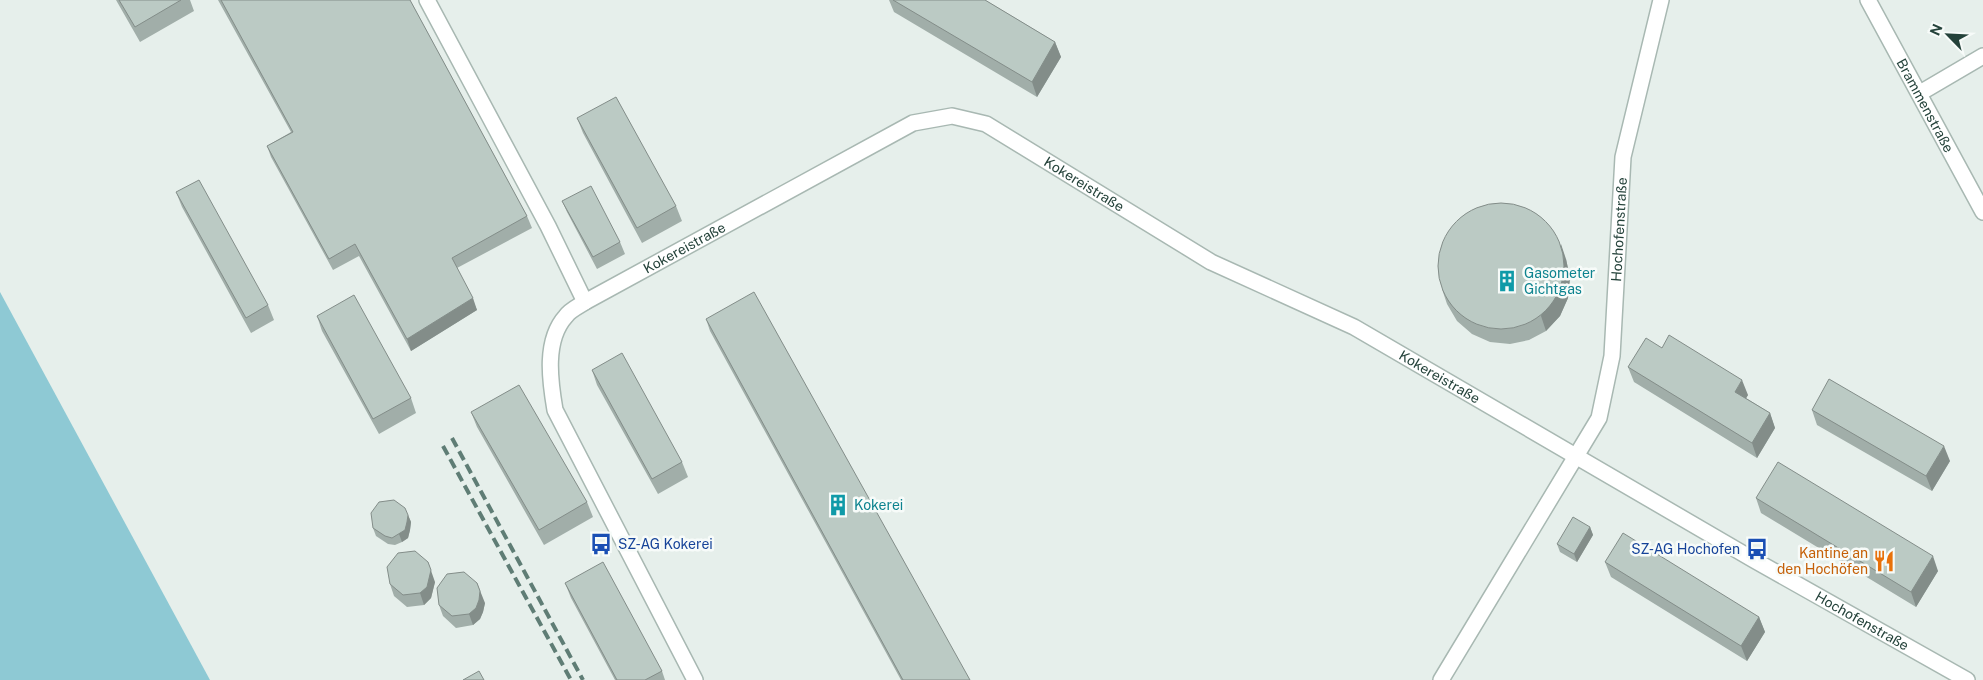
<svg xmlns="http://www.w3.org/2000/svg" width="1983" height="680" font-family="'Public Sans',sans-serif">
	<style>
		.water { fill: #8ec9d4 }
		.lines { fill: none; stroke-linecap: round; stroke-linejoin: round }
		.minor-casing { stroke: #a8b8b2; stroke-width: 18 }
		.minor { stroke: #fff; stroke-width: 15 }
		.rail { stroke: #5f7d75; stroke-width: 4; stroke-dasharray: 10 5; stroke-linecap: butt }
		.wall { fill: #a1aea9 }
		.shaded-wall { fill: #838d89 }
		.building { fill: #bbcac4; stroke: #838d89 }
		.labels { text-anchor: middle; stroke-width: 5; stroke-linejoin: round; paint-order: stroke }
		.street-label { font-size: 14px; fill: #24423a; stroke: #f7fbf9 }
		.culture-label { font-size: 14px; fill: #0d838f; stroke: #f7fbf9; text-anchor: start }
		.transit-label { font-size: 14px; fill: #164399; stroke: #f7fbf9; text-anchor: start }
		.food-label { font-size: 14px; fill: #c56008; stroke: #f7fbf9; text-anchor: end }
	</style>
	<rect width="100%" height="100%" fill="#e6efeb"/>
	<!-- water -->
	<path class="water" d="M0,292L210,680H0Z"/>
	<g class="lines">
		<!-- minor casing -->
		<g class="minor-casing">
			<g id="minor">
				<path d="M427,0L548,226L585,302"/>
				<path id="s1" d="M1868,0L1983,212"/>
				<path d="M1920,93L1983,56"/>
				<path id="s2" d="M695,680L555,410C550,381 544,340 566,316C570,310 579,306 585,302L913,123L952,116L986,124L1211,262L1354,327L1754,560L1967,680"/>
				<path id="s3" d="M1441,680L1599,418L1612,356L1623,157L1661,0"/>
			</g>
		</g>
		<!-- minor -->
		<use href="#minor" class="minor"/>
		<!-- rail -->
		<path class="rail" d="M452,438L583,680
			M443,446L571,680"/>
	</g>
	<!-- wall -->
	<path class="wall" d="M116,0H190L194,11L140,42Z
		M218,0H410L527,216L532,228L457,268L477,310L411,351L359,256L333,270L271,157L267,146L291,132Z
		M889,0H985L1055,42L1061,57L1037,97L894,12Z
		M577,118L676,206L682,221L642,243L583,133Z
		M176,192L268,305L274,320L251,333L182,207Z
		M562,201L620,242L625,254L597,269L567,212Z
		M1566,259L1570,278L1568,298L1560,316L1546,331L1529,340L1510,344L1490,342L1472,334L1457,321L1447,304L1442,289Z
		M317,316L411,398L416,413L379,434L322,331Z
		M706,319L970,680H901L710,331Z
		M1662,348L1748,395L1746,398L1770,413L1775,428L1757,458L1634,382L1628,367Z
		M592,370L682,462L688,477L658,494L597,385Z
		M1812,410L1950,461L1932,491L1817,425Z
		M471,412L587,502L593,517L544,545L477,427Z
		M1756,498L1938,571L1916,607L1761,513Z
		M408,515L411,522L410,530L408,538L402,542L395,545L388,544L376,536L373,528Z
		M1590,527L1593,535L1577,562L1560,552L1557,544Z
		M1605,562L1759,617L1765,632L1747,661L1611,577Z
		M435,582L431,598L424,605L407,607L394,596L390,584Z
		M565,583L662,671L665,680H615L571,598Z
		M485,603L483,612L480,619L473,625L456,628L443,616L439,605Z"/>
	<!-- shaded-wall -->
	<path class="shaded-wall" d="M1055,42L1061,57L1037,97L1032,82Z
		M1561,244L1566,259L1570,278L1568,298L1560,316L1546,331L1541,316Z
		M473,298L477,310L411,351L407,339Z
		M1742,380L1748,395L1741,407L1735,392Z
		M1770,413L1775,428L1757,458L1752,443Z
		M1944,446L1950,461L1932,491L1926,476Z
		M408,515L411,522L410,530L408,538L402,542L399,534Z
		M1590,527L1593,535L1577,562L1574,554Z
		M1933,556L1938,571L1916,607L1911,592Z
		M428,562L435,582L431,598L424,605L420,593Z
		M477,583L485,603L483,612L480,619L473,625L469,614Z
		M1759,617L1765,632L1747,661L1741,646Z"/>
	<!-- building -->
	<path class="building" d="M119,0H181L135,27Z
		M221,0H410L527,216L452,258L473,298L407,339L355,244L329,259L267,146L293,132Z
		M893,0H985L1055,42L1032,82Z
		M616,97L676,206L637,228L577,118Z
		M199,180L268,305L246,318L176,192Z
		M591,186L620,242L593,257L562,201Z
		M1438 266a63 63 0 1 1 126 0a63 63 0 1 1-126 0Z
		M754,292L970,680H903L706,319Z
		M354,295L411,398L373,419L317,316Z
		M1669,335L1742,380L1735,392L1770,413L1752,443L1628,367L1646,338L1662,348Z
		M622,353L682,462L652,479L592,370Z
		M1829,379L1944,446L1926,476L1812,410Z
		M519,385L587,502L539,530L471,412Z
		M1778,462L1933,556L1911,592L1756,498Z
		M394,500L405,508L408,515L407,522L405,530L392,538L385,536L373,528L371,513L379,502Z
		M1573,517L1590,527L1574,554L1557,544Z
		M1623,533L1759,617L1741,646L1605,562Z
		M415,551L428,562L431,570L427,587L420,593L403,595L390,584L387,567L398,553Z
		M603,562L662,671L645,680H617L565,583Z
		M464,572L477,583L480,591L479,600L476,608L469,614L452,616L439,605L437,588L447,574Z
		M479,671L484,680H463Z"/>
	<!-- icons -->
	<defs>
		<g id="building-bare" transform="scale(1.725)"><path d="M-4-6H4V6H1V3H-1V6H-4ZM-2.5-4.3h1.7v1.8h-1.7ZM.8-4.3h1.7v1.8H.8ZM-2.5-1h1.7V.8h-1.7ZM.8-1h1.7V.8H.8Z" fill="#0f9aa8" stroke="#f7fbf9" stroke-width="2.5" paint-order="stroke"/></g>
		<g id="bus-bare" transform="scale(1.725)"><path d="M-5-6H5V4H4V6H2V4H-2V6H-4V4H-5ZM-3.5-4V0h7V-4ZM-3.5 1.2v1.5H-2V1.2ZM2 1.2v1.5H3.5V1.2Z" fill="#1a4fb4" stroke="#f7fbf9" stroke-width="2.5" paint-order="stroke"/></g>
		<g id="restaurant-bare" transform="scale(1.725)"><path d="M-5-6h1v4h1v-4h1v4h1v-4h1v5L-1.5 .5V6h-2V.5L-5-1ZM5-6V6H3V1.5H1.5Q1.5-4 5-6Z" fill="#e8710a" stroke="#f7fbf9" stroke-width="2.5" paint-order="stroke"/></g>
	</defs>
	<g fill-rule="evenodd">
		<use href="#building-bare" x="1507" y="281"/>
		<use href="#building-bare" x="838" y="505"/>
		<use href="#bus-bare" x="601" y="544"/>
		<use href="#bus-bare" x="1757" y="549"/>
		<use href="#restaurant-bare" x="1884" y="561"/>
	</g>
	<g class="labels">
		<!-- street labels -->
		<g class="street-label">
			<text dy="5" stroke="none"><textPath href="#s1" startOffset="120">Brammenstraße</textPath></text>
			<text dy="5" stroke="none"><textPath href="#s2" startOffset="989">Kokereistraße</textPath></text>
			<text dy="5" stroke="none"><textPath href="#s3" startOffset="496">Hochofenstraße</textPath></text>
			<text dy="5" stroke="none"><textPath href="#s2" startOffset="539">Kokereistraße</textPath></text>
			<text dy="5" stroke="none"><textPath href="#s2" startOffset="1394">Kokereistraße</textPath></text>
			<text dy="5" stroke="none"><textPath href="#s2" startOffset="1882">Hochofenstraße</textPath></text>
		</g>
		<!-- culture labels -->
		<g class="culture-label">
			<text x="1524" y="278">Gasometer<tspan x="1524" dy="16">Gichtgas</tspan></text>
			<text x="854" y="510">Kokerei</text>
		</g>
		<!-- transit labels -->
		<g class="transit-label">
			<text x="618" y="549">SZ-AG Kokerei</text>
			<text x="1740" y="554" text-anchor="end">SZ-AG Hochofen</text>
		</g>
		<!-- food labels -->
		<g class="food-label">
			<text x="1868" y="558">Kantine an<tspan x="1868" dy="16">den Hochöfen</tspan></text>
		</g>
	</g>
	<!-- north arrow -->
	<g transform="translate(1948 35) rotate(294)" stroke="#f7fbf9" stroke-width="4" paint-order="stroke">
	<path d="M0-4L9 19L0 12L-9 19Z" fill="#24423a"/>
	<text y="-8" font-size="14" font-weight="bold" text-anchor="middle" fill="#24423a">N</text>
	</g>
</svg>
